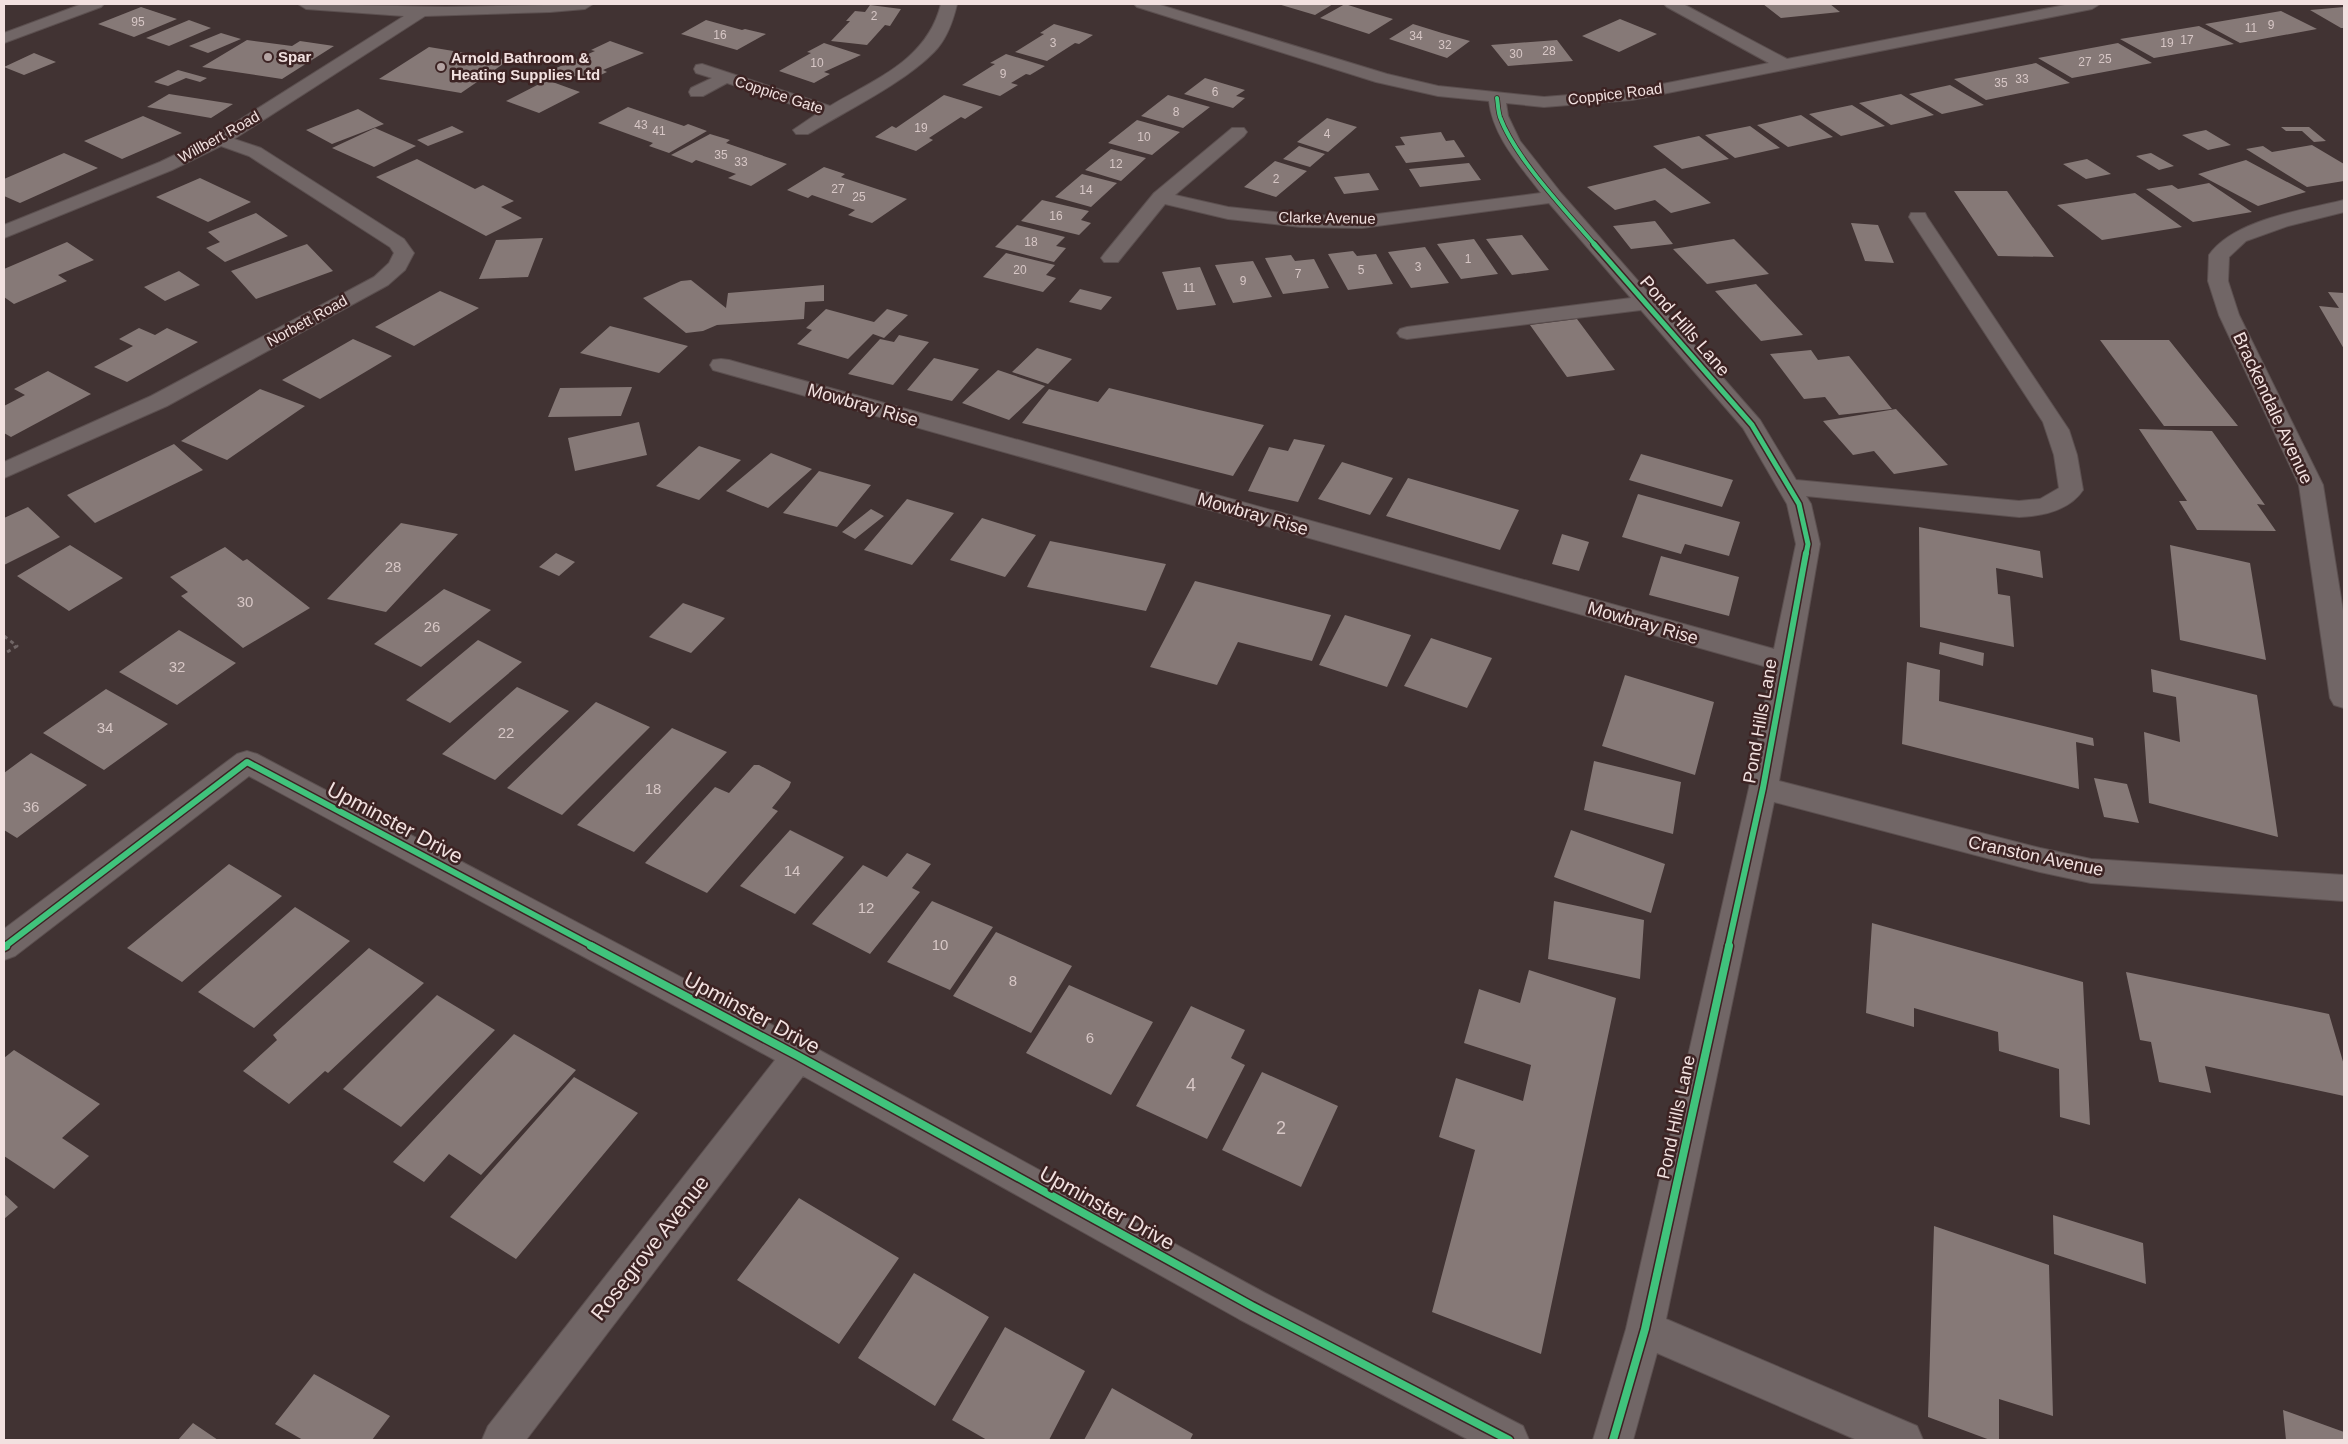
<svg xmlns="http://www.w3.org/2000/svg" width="2348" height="1444" font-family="Arial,sans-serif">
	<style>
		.building { fill: #867977 }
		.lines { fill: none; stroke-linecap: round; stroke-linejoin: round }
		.minor-casing { stroke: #5c5050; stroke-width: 2 }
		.path { stroke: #716666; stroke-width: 3; stroke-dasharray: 4 4; stroke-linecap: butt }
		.minor { fill: #716666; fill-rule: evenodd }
		.cycleway-far3-casing { stroke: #3c2323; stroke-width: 5.5 }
		.cycleway-far2-casing { stroke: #3c2323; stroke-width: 8 }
		.cycleway-far1-casing { stroke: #3c2323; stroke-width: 9 }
		.cycleway-casing { stroke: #3c2323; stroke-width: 11 }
		.cycleway-far3 { stroke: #40c37c; stroke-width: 4 }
		.cycleway-far2 { stroke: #40c37c; stroke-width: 5 }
		.cycleway-far1 { stroke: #40c37c; stroke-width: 6 }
		.cycleway { stroke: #40c37c; stroke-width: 8 }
		.poi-dot { fill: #b4a4a3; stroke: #3c2323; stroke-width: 2 }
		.labels { text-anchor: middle; stroke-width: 5; stroke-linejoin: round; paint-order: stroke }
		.far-number-label { font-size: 12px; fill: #d7c7c6 }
		.far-poi-label { font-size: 15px; font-weight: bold; fill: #f2e1e0; stroke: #3c2323; text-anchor: start }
		.far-street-label { font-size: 15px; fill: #f2e1e0; stroke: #3c2323 }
		.number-label { font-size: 15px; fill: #d7c7c6 }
		.street-label { font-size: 18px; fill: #f2e1e0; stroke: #3c2323 }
		.near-number-label { font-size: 18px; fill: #d7c7c6 }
		.near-street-label { font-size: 21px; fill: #f2e1e0; stroke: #3c2323 }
	</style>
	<rect width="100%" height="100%" fill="#413333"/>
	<!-- building -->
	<path class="building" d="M1278,4H1333L1315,15Z
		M1345,4L1370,12L1393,19L1369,34L1320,18Z
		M1763,4H1830L1840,12L1781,18Z
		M870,5L901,9L890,26L885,25L867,45L831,41L850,21H846L855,11L865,12Z
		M141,7L177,19L134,37L98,24Z
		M2344,7V28H2341L2310,10Z
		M2281,11L2317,29L2240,43L2205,24Z
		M1620,19L1657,34L1619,52L1582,36Z
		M189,20L211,28L169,46L146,38Z
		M706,20L742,30L745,29L766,34L737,50L681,34Z
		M1054,24L1093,35L1079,44L1075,43L1047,61L1015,52L1044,34L1040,33Z
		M1413,24L1442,33L1470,41L1447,58L1389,39Z
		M2199,26L2234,44L2154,58L2120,39Z
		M221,33L241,39L208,53L189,46Z
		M247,40L292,46L300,41L334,46L282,79L202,67Z
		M1557,40L1573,61L1508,66L1491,45Z
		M610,41L644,53L603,70L607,72L588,81L554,69L595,51L591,50Z
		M824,43L861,55L824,72L830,74L814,83L779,71L811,53L807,52Z
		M2118,43L2152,63L2072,78L2038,58Z
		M429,47L496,58L509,60L461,93L379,79Z
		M34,53L56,62L24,75L4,67Z
		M1006,54L1045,66L1030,75L1026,74L1011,83L1018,85L1000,96L962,85L995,64L990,63Z
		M2036,63L2070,83L1986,100L1954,79Z
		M178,70L207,78L200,82L186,78L168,86L154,82Z
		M1205,78L1245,90L1236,96L1245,98L1233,108L1184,94Z
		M547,80L580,92L539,113L506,101Z
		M1950,85L1984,105L1942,114L1909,94Z
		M169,94L233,104L211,118L147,107Z
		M1901,94L1934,115L1891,125L1859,103Z
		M944,95L983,107L965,119L961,117L929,138L933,140L916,151L875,137L892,126L896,128Z
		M1168,95L1210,107L1183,128L1141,116Z
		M1852,105L1885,126L1841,136L1809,114Z
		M628,107L684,126L688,124L707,131L669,153L649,146L653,143L598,123Z
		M358,109L384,124L332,144L306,130Z
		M1801,115L1833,137L1788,147L1757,125Z
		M143,116L182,133L122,159L84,141Z
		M1327,118L1357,127L1328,152L1297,142Z
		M1137,120L1180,132L1152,155L1108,143Z
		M452,126L464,132L428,146L417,140Z
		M1750,126L1780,148L1735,158L1705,135Z
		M2281,127H2309L2326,141L2314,142L2302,131H2286Z
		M375,128L416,146L374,167L332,148Z
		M2206,130L2231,145L2208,150L2182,135Z
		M1441,132L1446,141L1454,140L1465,157L1406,163L1395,146L1405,145L1400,137Z
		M710,134L730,140L726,143L787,164L751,186L728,178L736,174L696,160L692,163L671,155Z
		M1699,136L1729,159L1682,169L1653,146Z
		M2312,145L2344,164V181L2307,187L2246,149L2263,146L2272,152Z
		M1299,146L1325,154L1310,167L1283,159Z
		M1111,149L1146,158L1121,181L1085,170Z
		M64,153L98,168L20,203L4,196V179Z
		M2151,153L2174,166L2159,170L2136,156Z
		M417,159L475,189L483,185L514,201L501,207L522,218L486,236L376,177Z
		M2087,159L2111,174L2086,179L2063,164Z
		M2246,160L2306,192L2258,206L2198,174Z
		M1275,161L1307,171L1276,197L1244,187Z
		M1469,163L1481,180L1420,187L1409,169Z
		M824,167L845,174L841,177L907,199L872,223L848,215L855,210L812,195L808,198L787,190Z
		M1665,168L1711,203L1671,213L1655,200L1615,210L1587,187Z
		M1369,173L1379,190L1344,194L1334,177Z
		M1082,174L1117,183L1091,207L1055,197Z
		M200,178L251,202L208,222L156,197Z
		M2209,183L2252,212L2193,222L2146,189L2172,185L2178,189Z
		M1954,191H2007L2054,257L1998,256Z
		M2135,193L2182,227L2102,240L2057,205Z
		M1042,200L1089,211L1081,220L1091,223L1079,235L1021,221Z
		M256,213L288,236L225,262L206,248L220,242L208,232Z
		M1655,221L1673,244L1631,249L1613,226Z
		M1851,223L1878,225L1894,263L1865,261Z
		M1017,225L1065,237L1056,246L1066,248L1054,262L995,247Z
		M1522,235L1549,270L1512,275L1486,239Z
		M543,238L528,277L479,279L496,240Z
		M1474,239L1498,274L1461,279L1437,244Z
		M1734,239L1769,274L1707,284L1673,249Z
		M67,242L94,260L58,275L67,281L14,304L4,297V269Z
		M307,244L333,271L256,299L231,271Z
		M1425,247L1449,283L1411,288L1388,252Z
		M1353,251L1357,256L1376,254L1393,284L1348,290L1328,254Z
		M1006,253L1055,265L1046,275L1056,278L1043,292L983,277Z
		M1291,255L1295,261L1314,259L1329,288L1283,294L1265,258Z
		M1253,261L1272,297L1233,303L1215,265Z
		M1200,267L1216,305L1177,310L1162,272Z
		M179,271L200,285L165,301L144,287Z
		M691,280L726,308L728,293L824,285V301L805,302L804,319L717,325L703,331L686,333L643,298L681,281Z
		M1756,284L1803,335L1761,341L1715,291Z
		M1080,289L1112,297L1101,310L1069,302Z
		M440,291L479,308L414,346L375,327Z
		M2328,292L2344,293V349L2319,306L2339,308Z
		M826,309L874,322L887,309L908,315L884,338L873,334L848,359L797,344L812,330L806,328Z
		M1577,319L1615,370L1567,377L1530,325Z
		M610,326L688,346L659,373L580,353Z
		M139,328L155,335L167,328L198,342L127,382L94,367L133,346L119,339Z
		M899,335L929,342L893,385L848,374L880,339L894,342Z
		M353,339L392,356L320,399L282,380Z
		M2100,340H2169L2238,426H2164Z
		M1037,348L1072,359L1048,384L1012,372Z
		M1811,350L1818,360L1849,356L1892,409L1839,415L1825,397L1804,399L1770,354Z
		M934,358L979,369L952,401L907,390Z
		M998,370L1045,386L1009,420L962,403Z
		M48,371L91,394L11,437L4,433V406L25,395L14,389Z
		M632,387L621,416L548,417L560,388Z
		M1109,388L1199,410L1264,425L1233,476L1022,423L1049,389L1098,402Z
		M260,389L305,406L227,460L181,441Z
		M1896,409L1948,465L1894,474L1874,451L1853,455L1823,421Z
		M639,422L647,455L575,471L568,438Z
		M2139,429L2212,431L2265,505L2257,504L2276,531L2197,530L2179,501H2187Z
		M1294,439L1325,445L1298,502L1248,491L1269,447L1288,451Z
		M174,444L203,470L95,523L67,495Z
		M699,446L741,460L699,500L656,486Z
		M771,453L812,469L768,508L726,491Z
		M1641,454L1733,480L1722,507L1629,480Z
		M1342,462L1393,478L1370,515L1318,499Z
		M819,471L871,485L837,527L783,513Z
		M1408,478L1519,510L1500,550L1386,516Z
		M1638,494L1740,522L1729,556L1685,544L1681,554L1622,537Z
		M907,499L954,513L912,565L864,550Z
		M28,507L60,537L4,565V518Z
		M871,509L884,516L855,539L842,532Z
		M982,518L1036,535L1005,577L950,560Z
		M401,523L458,534L386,612L327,599Z
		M1919,527L2040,551L2043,578L1996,568L1998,594L2010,596L2014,647L1920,627Z
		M1562,534L1589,542L1579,571L1552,564Z
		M1050,541L1166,564L1146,611L1027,587Z
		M70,545L123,578L69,611L17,576Z
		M2170,545L2250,563L2266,660L2180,640Z
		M225,547L243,561L247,559L310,608L243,648L181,596L188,592L170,577Z
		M556,553L575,562L559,576L539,567Z
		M1661,556L1739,577L1729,616L1649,595Z
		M1195,581L1331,615L1312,661L1238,642L1217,685L1150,667Z
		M444,589L491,610L421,667L374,644Z
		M683,603L725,618L691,653L649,637Z
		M1345,615L1411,635L1387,687L1319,665Z
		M179,630L236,663L177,705L119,672Z
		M1431,638L1492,658L1467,708L1404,686Z
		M478,640L522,662L450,723L406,700Z
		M1940,642L1984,653L1983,666L1939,654Z
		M1907,662L1940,670L1939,701L2093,738L2094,746L2076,742L2079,789L1902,744Z
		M2151,669L2257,695L2278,837L2149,803L2144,732L2180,742L2176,697L2153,692Z
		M1625,675L1714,702L1695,775L1602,746Z
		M517,687L569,711L495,780L442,754Z
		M106,689L168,724L104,770L43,733Z
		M596,702L650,727L562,815L507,788Z
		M672,728L727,752L634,852L577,825Z
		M31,753L87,785L17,838L4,830V773Z
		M1594,761L1681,782L1673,834L1584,810Z
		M754,765H759L791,782L789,787L772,808L778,811L707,893L645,863L715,787L729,793Z
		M2094,778L2127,784L2139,823L2104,817Z
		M790,830L844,857L795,914L740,886Z
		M1571,830L1665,864L1651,913L1554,877Z
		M907,853L931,864L912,888L920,892L870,954L812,924L863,865L887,877Z
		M229,864L282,896L182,982L127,948Z
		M932,901L993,927L950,990L887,962Z
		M1554,901L1644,920L1640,979L1548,959Z
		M295,907L350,941L254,1028L198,992Z
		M1872,923L2083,982L2090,1125L2060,1117L2059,1069L1999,1051L1998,1032L1914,1008V1027L1866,1013Z
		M996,932L1072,966L1031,1033L953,996Z
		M369,948L424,983L328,1073L325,1071L289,1104L243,1071L277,1040L273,1035Z
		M1529,970L1616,998L1541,1354L1432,1312L1475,1150L1439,1137L1456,1078L1523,1101L1531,1065L1464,1043L1479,989L1520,1003Z
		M2126,972L2329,1014L2344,1065V1096L2205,1066L2211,1093L2159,1082L2151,1042L2140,1040Z
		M1069,985L1153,1022L1111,1095L1026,1053Z
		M437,995L495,1030L401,1127L343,1089Z
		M1191,1006L1245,1030L1231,1058L1245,1065L1207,1139L1136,1106Z
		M514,1034L576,1070L481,1175L449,1154L424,1182L393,1162Z
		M14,1050L100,1104L62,1138L89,1156L54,1189L4,1156V1058Z
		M1262,1072L1338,1106L1301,1187L1222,1150Z
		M574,1077L638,1113L516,1259L450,1217Z
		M4,1194L18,1207L4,1219Z
		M799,1198L899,1258L839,1344L737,1280Z
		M2053,1215L2143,1243L2146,1284L2054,1254Z
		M1934,1226L2049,1265L2053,1416L1999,1399V1440H1990L1928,1417Z
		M914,1273L989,1317L935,1406L858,1358Z
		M1005,1327L1085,1371L1049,1440H987L952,1420Z
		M314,1374L390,1416L372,1440H303L275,1424Z
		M1112,1388L1193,1434L1190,1440H1084Z
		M2283,1410L2344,1432V1440H2286Z
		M193,1423L218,1440H178Z"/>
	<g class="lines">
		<!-- minor casing -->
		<g class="minor-casing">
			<path id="minor" d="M82,4H104L101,7L4,43V33Z
				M298,4L446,7L593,4L585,9L550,12L425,16L234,139L261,148L404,239L414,253L405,270L388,285L167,406L4,478V462L151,396L374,277L389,263L394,253L390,247L249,156L221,146L172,170L4,238V225L160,162L214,136L404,16L306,9Z
				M941,4H957C953,21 947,39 934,52C904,83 846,111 808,134H796L793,130L818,113L727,83L703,96H691L689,92L691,88L712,78L696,73L694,69L696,65L702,64L830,106C877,78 927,60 941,4Z
				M1134,4H1157L1387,74L1438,86L1544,97L1632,90L1769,63L1667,7L1664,4H1683L1787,59L2070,4H2100L2092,9L1632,100L1544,107L1506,103L1508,116L1520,141L1561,193L1760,420L1796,480L2019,501L2040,499L2059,488L2054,455L2043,422L1909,217L1911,213H1925L1927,217L2069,430L2077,455L2083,490C2069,511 2042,516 2019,517L1806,496L1811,504L1820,544L1779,781L2040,848L2091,859L2344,875V901L2091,883L2040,872L1774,802L1666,1319L1917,1426L1923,1440H1857L1657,1353L1633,1440H1593L1626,1329L1749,788L1771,668L713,370L710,365L713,360L721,359L729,360L1774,649L1796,544L1787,504L1743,428L1641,310L1407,339L1400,337L1397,333L1400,329L1407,327L1631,298L1549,203L1362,228L1301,227L1228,219L1165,204L1118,262H1104L1101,258L1104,254L1154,193L1232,128H1244L1247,132L1244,136L1175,195L1228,207L1301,215L1362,216L1541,193C1520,165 1493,137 1489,101L1438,96L1376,82L1137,7Z
				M2344,200V212L2288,226L2246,241L2229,257L2228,281L2239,315L2323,485L2344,617V708L2334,705L2330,698L2299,485L2219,315L2208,281L2209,255C2234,219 2304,210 2344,200Z
				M247,751L257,754L810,1045L1265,1293L1523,1426L1529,1440H1469L1239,1319L803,1076L526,1440H482L488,1426L775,1060L249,776L15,956L4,960V929L237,754Z"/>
		</g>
		<!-- path -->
		<path class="path" d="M4,636L17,646L4,654"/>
		<!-- minor -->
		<use href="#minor" class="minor"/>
		<!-- cycleway-far3 casing -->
		<g class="cycleway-far3-casing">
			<path id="cycleway-far3" d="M1497,98C1498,104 1498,111 1500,117C1515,158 1566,211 1595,245"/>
		</g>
		<!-- cycleway-far2 casing -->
		<g class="cycleway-far2-casing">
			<path id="cycleway-far2" d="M1594,244L1752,425L1799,504L1808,544L1806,554"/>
		</g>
		<!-- cycleway-far1 casing -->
		<g class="cycleway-far1-casing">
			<path id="cycleway-far1" d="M4,947L247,762L594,947
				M1728,947L1763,788L1806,553"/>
		</g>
		<!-- cycleway casing -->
		<g class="cycleway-casing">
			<path id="cycleway" d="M591,946L798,1056L1252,1306L1509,1440
				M4,947L6,946
				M1613,1440L1645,1329L1729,946"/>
		</g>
		<!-- cycleway-far3 -->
		<use href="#cycleway-far3" class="cycleway-far3"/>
		<!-- cycleway-far2 -->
		<use href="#cycleway-far2" class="cycleway-far2"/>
		<!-- cycleway-far1 -->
		<use href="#cycleway-far1" class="cycleway-far1"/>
		<!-- cycleway -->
		<use href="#cycleway" class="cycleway"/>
	</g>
	<!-- markers -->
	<g class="poi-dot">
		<circle cx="268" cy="57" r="5"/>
		<circle cx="441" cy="67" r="5"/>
	</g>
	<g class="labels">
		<!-- far-number labels -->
		<g class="far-number-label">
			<text x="874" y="20">2</text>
			<text x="138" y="26">95</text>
			<text x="2271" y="29">9</text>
			<text x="2251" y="32">11</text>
			<text x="720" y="39">16</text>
			<text x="1416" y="40">34</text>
			<text x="2187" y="44">17</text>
			<text x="1053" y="47">3</text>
			<text x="2167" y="47">19</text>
			<text x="1445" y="49">32</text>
			<text x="1549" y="55">28</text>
			<text x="1516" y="58">30</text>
			<text x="2105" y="63">25</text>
			<text x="2085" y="66">27</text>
			<text x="817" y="67">10</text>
			<text x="1003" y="78">9</text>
			<text x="2022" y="83">33</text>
			<text x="2001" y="87">35</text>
			<text x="1215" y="96">6</text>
			<text x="1176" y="116">8</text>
			<text x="641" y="129">43</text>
			<text x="921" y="132">19</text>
			<text x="659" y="135">41</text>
			<text x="1327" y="138">4</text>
			<text x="1144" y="141">10</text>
			<text x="721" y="159">35</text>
			<text x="741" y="166">33</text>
			<text x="1116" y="168">12</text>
			<text x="1276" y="183">2</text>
			<text x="838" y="193">27</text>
			<text x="1086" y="194">14</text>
			<text x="859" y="201">25</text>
			<text x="1056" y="220">16</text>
			<text x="1031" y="246">18</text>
			<text x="1468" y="263">1</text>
			<text x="1418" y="271">3</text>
			<text x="1020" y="274">20</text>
			<text x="1361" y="274">5</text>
			<text x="1298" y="278">7</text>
			<text x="1243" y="285">9</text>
			<text x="1189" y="292">11</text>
		</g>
		<!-- far-poi labels -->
		<g class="far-poi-label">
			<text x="278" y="62">Spar</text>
			<text x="451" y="63">Arnold Bathroom &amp;<tspan x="451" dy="17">Heating Supplies Ltd</tspan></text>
		</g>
		<!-- far-street labels -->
		<g class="far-street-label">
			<text transform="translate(1615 94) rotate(-7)" y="5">Coppice Road</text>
			<text transform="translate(779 95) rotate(18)" y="5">Coppice Gate</text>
			<text transform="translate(219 137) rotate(-29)" y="5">Willbert Road</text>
			<text transform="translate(1327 218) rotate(1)" y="5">Clarke Avenue</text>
			<text transform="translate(307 321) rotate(-29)" y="5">Norbett Road</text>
		</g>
		<!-- number labels -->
		<g class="number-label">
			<text x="393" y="572">28</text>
			<text x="245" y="607">30</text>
			<text x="432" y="632">26</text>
			<text x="177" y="672">32</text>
			<text x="105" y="733">34</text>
			<text x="506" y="738">22</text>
			<text x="653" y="794">18</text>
			<text x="31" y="812">36</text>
			<text x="792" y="876">14</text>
			<text x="866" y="913">12</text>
			<text x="940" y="950">10</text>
			<text x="1013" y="986">8</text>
			<text x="1090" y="1043">6</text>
		</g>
		<!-- street labels -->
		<g class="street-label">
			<text transform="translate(1685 326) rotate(49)" y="6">Pond Hills Lane</text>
			<text transform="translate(863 405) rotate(16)" y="6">Mowbray Rise</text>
			<text transform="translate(2273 408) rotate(65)" y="6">Brackendale Avenue</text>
			<text transform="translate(1253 514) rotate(16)" y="6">Mowbray Rise</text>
			<text transform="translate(1643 623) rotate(16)" y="6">Mowbray Rise</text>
			<text transform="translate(1760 721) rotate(-80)" y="6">Pond Hills Lane</text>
			<text transform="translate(2036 856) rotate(12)" y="6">Cranston Avenue</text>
			<text transform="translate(1676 1117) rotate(-78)" y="6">Pond Hills Lane</text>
		</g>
		<!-- near-number labels -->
		<g class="near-number-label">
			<text x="1191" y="1091">4</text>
			<text x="1281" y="1134">2</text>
		</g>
		<!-- near-street labels -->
		<g class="near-street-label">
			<text transform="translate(395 823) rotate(28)" y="7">Upminster Drive</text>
			<text transform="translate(752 1013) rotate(28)" y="7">Upminster Drive</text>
			<text transform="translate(1107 1208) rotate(29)" y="7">Upminster Drive</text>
			<text transform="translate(650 1248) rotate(-52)" y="7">Rosegrove Avenue</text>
		</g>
	</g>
	<!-- border -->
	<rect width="2348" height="1444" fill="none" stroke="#f2e1e0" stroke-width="10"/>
</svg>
